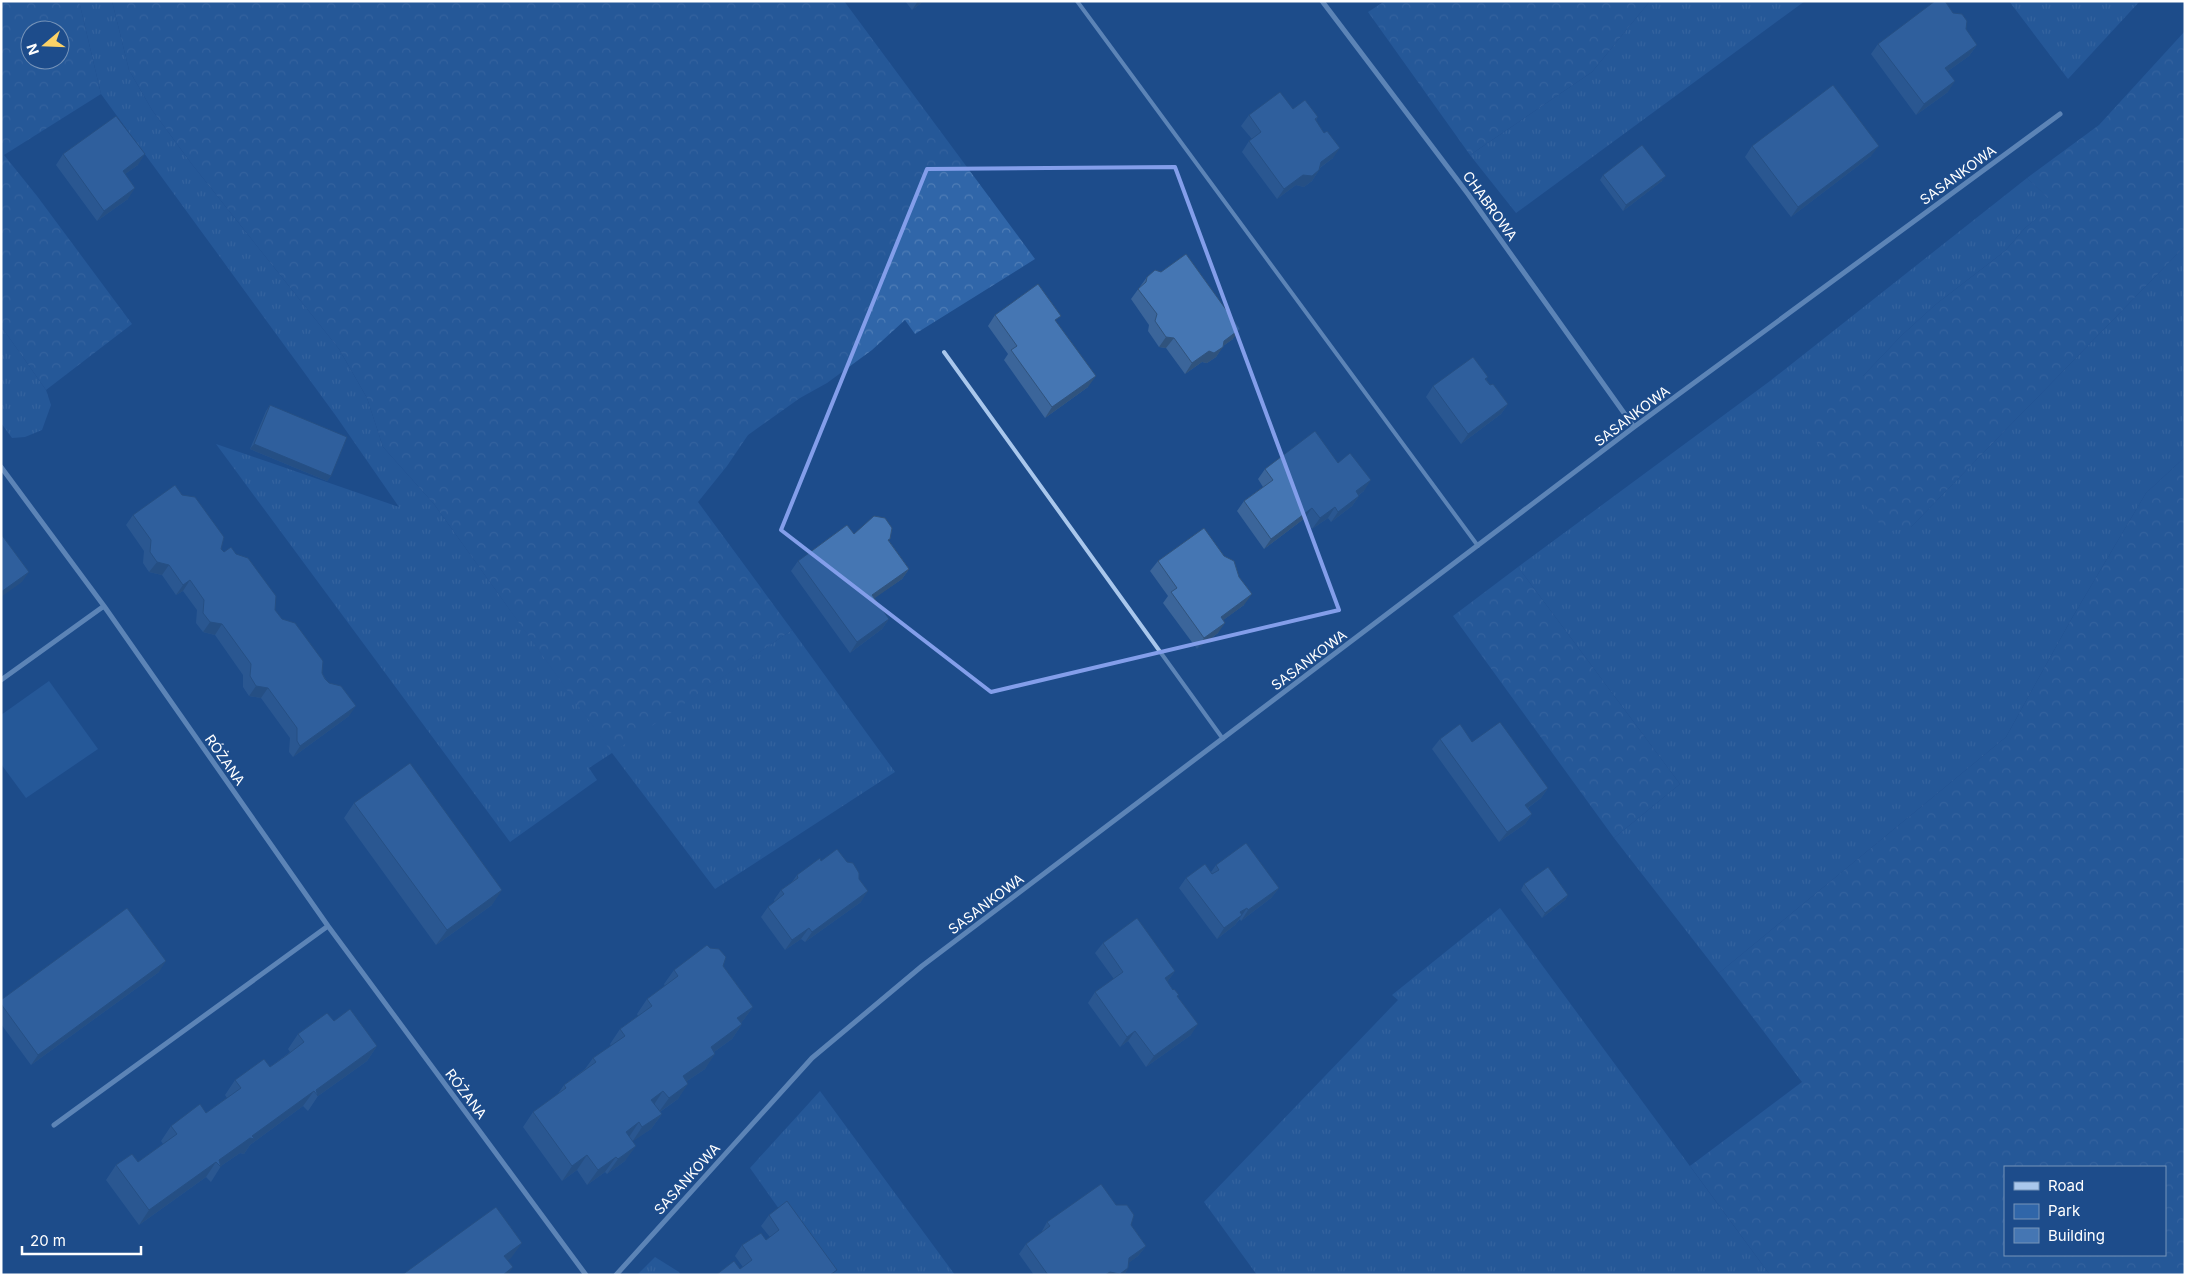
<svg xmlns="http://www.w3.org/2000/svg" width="2186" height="1276" font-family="Inter,sans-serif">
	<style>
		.grass { fill: url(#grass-tufts) }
		.forest { fill: url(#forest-crowns); fill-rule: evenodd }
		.park { fill: #3066a9 }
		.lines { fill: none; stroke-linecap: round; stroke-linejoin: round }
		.lane { stroke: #a9c7ec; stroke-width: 4 }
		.street { stroke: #a9c7ec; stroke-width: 5 }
		.wall { fill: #3b659a }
		.shaded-wall { fill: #30537d }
		.building { fill: #4576b3; stroke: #30537d }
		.marked { fill: none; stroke: #839eea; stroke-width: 4; stroke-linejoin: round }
		.labels { text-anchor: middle; stroke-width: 4; stroke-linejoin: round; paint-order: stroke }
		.street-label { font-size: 14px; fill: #fff; stroke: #1d4c8b }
	</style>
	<defs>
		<pattern id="grass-tufts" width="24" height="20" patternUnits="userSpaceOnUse" patternTransform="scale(1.25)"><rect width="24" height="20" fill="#3066a9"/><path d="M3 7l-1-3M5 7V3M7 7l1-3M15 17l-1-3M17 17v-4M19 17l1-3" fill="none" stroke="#4f7db6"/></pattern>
		<pattern id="forest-crowns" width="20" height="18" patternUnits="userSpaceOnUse" patternTransform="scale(1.25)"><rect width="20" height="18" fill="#3066a9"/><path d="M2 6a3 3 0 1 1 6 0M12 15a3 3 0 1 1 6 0" fill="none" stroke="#4f7db6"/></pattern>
	</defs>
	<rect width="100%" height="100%" fill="#1d4c8b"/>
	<!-- grass -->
	<path class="grass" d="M79,1H112L129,70L152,110L191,163L339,349L367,398L383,447L434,504L612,752L792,630L895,772L715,889L612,753L589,768L597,780L510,842L216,444L399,507L336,416L101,94Z
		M1650,1H1805L1516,213L1470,155L1592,72Z
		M2009,1H2140L2068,79Z
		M2027,178L2055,204L2025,228L2005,251L1935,305L1901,336L1863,376L1911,527L2185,246V457L2146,493L2072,618L2006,737L1719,973L1614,838L1680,784L1518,567L1770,381Z
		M1,326L46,390L51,405L42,430L25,437L12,438L1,423Z
		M1500,908L1770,1275H1257L1204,1202L1398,1000L1392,995Z
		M820,1091L955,1275H826L750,1168Z
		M655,1257L679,1272L681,1275H637Z"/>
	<!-- forest -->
	<path class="forest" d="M1,1H79L101,94L4,155L37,196L132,324L46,390L1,326ZM30,30H60V60H30Z
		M112,1H844L1035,259L915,334L905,320L872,350L827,383L800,398L748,435L727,466L698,502L792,630L612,753L434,504L383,447L367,398L339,349L191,163L152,110L129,70Z
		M1385,1H1650L1592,72L1470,155L1368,12Z
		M2185,31V246L1911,527L1886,532L1805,427L1863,376L1901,336L1935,305L2005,251L2025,228L2054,204L2027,178L2099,125Z
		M2185,457V1275H1770L1690,1166L1802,1082L1719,973L2006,737L2072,618L2146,493ZM2005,1167H2165V1255H2005Z
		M1518,567L1680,784L1614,838L1453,616Z"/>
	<!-- park -->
	<path class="park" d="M49,681L98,749L26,798L1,764V715Z"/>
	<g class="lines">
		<!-- lane -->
		<path class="lane" d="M1077,1L1478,546
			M944,352L1223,739"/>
		<!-- street -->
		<path class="street" d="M1322,1L1468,194L1634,427
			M1,467L104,606L328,926L586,1275
			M1,680L104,606
			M54,1125L328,926
			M616,1275L812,1058L922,966L1634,427L2060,114"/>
	</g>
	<!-- wall -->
	<path class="wall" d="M905,1H924L912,10Z
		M1953,13L1977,45L1969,56L1948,71V92L1916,115L1871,54L1878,44Z
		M1293,109L1318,117L1316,120L1333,158L1320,168L1319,170L1312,181L1304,187L1296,185L1277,199L1242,152L1249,141L1252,139L1241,126L1249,115Z
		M1752,146L1871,156L1791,217L1745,157Z
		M63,154L138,165L125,174L128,199L97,221L56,165Z
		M1603,175L1662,181L1623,211L1600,180Z
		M1147,277L1233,339L1223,346L1216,357L1207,363L1202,362L1185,374L1166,348L1159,347L1148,331L1149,325L1131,299Z
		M995,315L1088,387L1045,418L1004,360L1008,354L988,326Z
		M1486,379L1490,385L1508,404L1501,414L1461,444L1426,397L1433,386Z
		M270,405L331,476L327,481L250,449L266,411Z
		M1338,463L1364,491L1359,495V496L1352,506L1331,522L1328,518L1312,529L1305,518L1264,549L1237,511L1244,501L1263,487L1258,479L1265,469Z
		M133,515L221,549L275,610L322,673L349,716L293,757L289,752L290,738L261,698L249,696L243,687V675L215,635L203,632L196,623L197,610L183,591L176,595L162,575L149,572L143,563L144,551L126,525Z
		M854,534L889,541L909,569L902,579L874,598L889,619L882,629L850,653L791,571L798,561Z
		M1158,561L1244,605L1223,620L1218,633L1197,649L1163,603L1168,596L1150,571Z
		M1440,739L1472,742L1548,788L1541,798L1528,808L1532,814L1525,824L1499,842L1432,749Z
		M354,803L492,905L436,945L344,818Z
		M821,861L859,879L861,902L805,942L801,939L785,950L761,917L768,907L775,902L774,900L781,890L792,882L797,875Z
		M1216,865L1279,888L1271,898L1241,921L1240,919L1235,925L1217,939L1179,888L1186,878L1211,872Z
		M1524,884L1568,895L1565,900L1542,918L1521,890Z
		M1103,943L1175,971L1167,982L1178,997L1191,1035L1146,1067L1128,1041L1120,1047L1088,1003L1095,992L1114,979L1095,953Z
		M723,966L753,1007L741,1023L742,1024L732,1039L714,1052L705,1069L687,1081L678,1099L660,1112L662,1114L651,1129L632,1141L625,1161L607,1174L605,1172L587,1185L577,1170L562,1181L523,1127L533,1112L557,1095L564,1085L585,1069L593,1058L611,1046L610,1044L620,1029L638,1016L637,1014L647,999L665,986L664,984L674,970Z
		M159,972L31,1065L1,1024V1000Z
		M334,1021L377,1046L367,1061L318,1096L308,1111L303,1106L250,1145L244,1154L240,1153L221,1166L211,1182L206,1177L139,1225L106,1180L116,1165L138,1162L163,1144L161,1141L171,1126L206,1113L227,1098L225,1095L235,1080L270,1067L290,1052L288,1049L298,1034Z
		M769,1215L837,1270L740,1269L743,1267L735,1256L742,1245L766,1240L770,1237L761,1226Z
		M1047,1222L1131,1225L1146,1246L1138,1256L1128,1263V1268L1124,1275H1034L1019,1254L1026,1244L1041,1233Z"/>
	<!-- shaded-wall -->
	<path class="shaded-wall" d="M918,1H924L912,10Z
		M1977,45L1969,56L1938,78L1945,68Z
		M1955,81L1948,92L1916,115L1924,104Z
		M1879,146L1871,156L1791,217L1798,207Z
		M1340,148L1333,158L1314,172L1321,162Z
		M145,154L138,165L115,181L123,171Z
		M1319,170L1312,181L1304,187L1296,185L1277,199L1284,189L1303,175Z
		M1666,176L1662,181L1623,211L1626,205Z
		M135,188L128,199L97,221L104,211Z
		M1240,329L1233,339L1216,351L1224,341Z
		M1166,337L1174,338L1166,348L1159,347Z
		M1223,347L1216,357L1207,363L1202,362L1185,374L1192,363L1209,351Z
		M1096,376L1088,387L1045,418L1052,407Z
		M1508,404L1501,414L1461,444L1468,434Z
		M254,444L331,476L327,481L250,449Z
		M1371,480L1364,491L1349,502L1356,491Z
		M1359,496L1352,506L1331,522L1338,512Z
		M1335,507L1328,518L1312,529L1320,518Z
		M1312,508L1305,518L1264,549L1271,539Z
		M157,562L169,565L162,575L149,572Z
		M909,569L902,579L865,605L872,595Z
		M29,572L22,582L1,597V592Z
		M190,580L183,591L176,595L183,585Z
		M1252,594L1244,605L1214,627L1221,617Z
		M889,619L882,629L850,653L857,642Z
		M210,622L222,624L215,635L203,632Z
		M1225,623L1218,633L1197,649L1204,638Z
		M256,686L268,688L261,698L249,696Z
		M356,706L349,716L293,757L300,746Z
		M1548,788L1541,798L1518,815L1525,805Z
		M1532,814L1525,824L1499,842L1507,832Z
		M1279,888L1271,898L1241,921L1248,910Z
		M502,890L492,905L436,945L447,930Z
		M868,891L861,902L805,942L812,932Z
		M1568,895L1565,900L1542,918L1545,913Z
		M1247,908L1235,925L1217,939L1224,928L1240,912Z
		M809,928L801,939L785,950L792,940Z
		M166,961L159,972L31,1065L38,1055Z
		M1175,971L1168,981L1157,989L1165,978Z
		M753,1007L742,1022L727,1033L737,1018Z
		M742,1024L732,1039L700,1062L711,1047Z
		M1198,1024L1191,1035L1146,1067L1154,1056Z
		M1135,1031L1128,1041L1120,1047L1127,1037Z
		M377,1046L367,1061L318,1096L316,1090Z
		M715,1054L705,1069L672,1091L683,1076Z
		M688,1084L678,1099L658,1113L669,1098Z
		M314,1091L303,1106L250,1145L244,1154L240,1153L221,1166L219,1160Z
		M663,1091L653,1106L651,1100Z
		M662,1114L651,1129L632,1142L642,1127Z
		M639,1122L629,1137L626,1132Z
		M636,1146L625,1161L607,1174L618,1159Z
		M587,1155L577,1170L562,1181L572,1166Z
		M616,1157L605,1172L587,1185L598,1170Z
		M216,1162L206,1177L139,1225L149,1210Z
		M522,1243L511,1258L494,1271L504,1256Z
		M1146,1246L1138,1256L1122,1268L1129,1258Z
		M513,1267L508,1275H503Z
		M1128,1268L1124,1275H1105L1110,1272Z"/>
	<!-- building -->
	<path class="building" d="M1935,1H1945L1953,13L1962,14L1967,21L1966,29L1977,45L1945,68L1955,81L1924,104L1878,44Z
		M1833,85L1879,146L1798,207L1752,146Z
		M1280,92L1293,109L1305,100L1318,117L1315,119L1324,133L1327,131L1340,148L1321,162L1319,170L1312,176L1303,175L1284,189L1249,141L1261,132L1249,115Z
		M116,116L145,154L123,171L135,188L104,211L63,154Z
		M1642,145L1666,176L1626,205L1603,175Z
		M1186,254L1240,329L1224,341L1223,347L1214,353L1209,351L1192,363L1174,338L1166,337L1155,321L1157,314L1138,289L1146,282L1147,277L1155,270L1161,272Z
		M1038,284L1061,316L1055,320L1096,376L1052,407L1011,350L1017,346L995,315Z
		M1473,357L1488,377L1485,379L1490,385L1493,384L1508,404L1468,434L1433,386Z
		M270,405L347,437L331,476L254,444Z
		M1315,431L1338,463L1350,453L1371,480L1356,491L1359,496L1338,512L1335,507L1320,518L1312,508L1271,539L1244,501L1273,480L1265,469Z
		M175,485L182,495L195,497L224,537L221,549L224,552L231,547L236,554L248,558L276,596L275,610L282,619L295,623L323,661L322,673L325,679L329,683L341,686L356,706L300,746L297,741V728L268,688L256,686L250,676L251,664L222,624L210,622L203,613L204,600L190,580L183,585L169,565L157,562L150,552L151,540L133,515Z
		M874,516L885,518L892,528L890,539L888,540L909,569L872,595L889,619L857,642L798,561L847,525L854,534Z
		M1204,528L1224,556L1234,561L1239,577L1252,594L1221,617L1225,623L1204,638L1171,592L1177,588L1158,561Z
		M1,534L29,572L1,592Z
		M1500,722L1548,788L1525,805L1532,814L1507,832L1440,739L1460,724L1472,742Z
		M410,763L502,890L447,930L354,803Z
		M1246,843L1279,888L1248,910L1247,908L1240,912L1242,915L1224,928L1186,878L1205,864L1212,874L1219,870L1216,865Z
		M837,849L847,862L853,863L859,873V879L868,891L812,932L809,928L792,940L768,907L784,894L781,890L798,878L797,875L820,858L821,861Z
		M1548,867L1568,895L1545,913L1524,884Z
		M127,908L166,961L38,1055L1,1004V1000Z
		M1137,918L1175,971L1165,978L1173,990L1174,989L1179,995L1177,996L1198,1024L1154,1056L1135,1031L1127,1037L1095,992L1123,972L1103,943Z
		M707,945L710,948L719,949L726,957L723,966L753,1007L737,1018L742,1024L711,1047L715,1054L683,1076L688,1084L669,1098L663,1091L651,1100L662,1114L642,1127L639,1122L626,1132L636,1146L618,1159L616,1157L598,1170L587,1155L572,1166L533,1112L566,1088L564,1085L596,1062L593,1058L625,1036L620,1029L652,1006L647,999L678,976L674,970Z
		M350,1009L377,1046L316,1090L318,1096L314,1091L252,1136L255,1139L250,1138L219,1160L221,1167L216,1162L149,1210L116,1165L132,1154L138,1162L177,1134L171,1126L200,1104L206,1113L241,1088L235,1080L264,1059L270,1067L287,1055L304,1042L298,1034L327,1013L334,1021Z
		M1101,1184L1116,1205H1127L1134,1215L1131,1225L1146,1246L1129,1258L1128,1268L1120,1274L1110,1272L1105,1275H1048L1026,1244L1050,1226L1047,1222Z
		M787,1201L837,1270L830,1275H716L734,1261L740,1269L752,1260L742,1245L761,1233L766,1240L779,1230L769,1215Z
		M496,1207L522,1243L504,1256L513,1267L503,1275H402Z"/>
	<!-- marked area -->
	<path d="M0 0H2186V1276H0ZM1175,167L1339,610L991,692L781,530L927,169Z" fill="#1d4c8b" fill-opacity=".55" fill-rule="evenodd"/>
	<path class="marked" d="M1175,167L1339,610L991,692L781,530L927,169Z"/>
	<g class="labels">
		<!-- street labels -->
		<g class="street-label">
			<text transform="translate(1958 175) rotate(-36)" y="5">SASANKOWA</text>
			<text transform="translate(1490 206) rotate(54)" y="5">CHABROWA</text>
			<text transform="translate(1632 416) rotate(-37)" y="5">SASANKOWA</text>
			<text transform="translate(1309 660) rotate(-37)" y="5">SASANKOWA</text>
			<text transform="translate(225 760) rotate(55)" y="5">RÓŻANA</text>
			<text transform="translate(986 904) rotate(-37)" y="5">SASANKOWA</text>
			<text transform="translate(466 1094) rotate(53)" y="5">RÓŻANA</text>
			<text transform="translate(687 1179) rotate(-48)" y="5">SASANKOWA</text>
		</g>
	</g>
	<!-- border -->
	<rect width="2186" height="1276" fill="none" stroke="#ffffff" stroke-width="5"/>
	<!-- legend -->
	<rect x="2004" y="1166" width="162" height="90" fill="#1d4c8b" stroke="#7794b9"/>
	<rect x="2014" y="1182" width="25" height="8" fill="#a9c7ec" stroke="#7794b9"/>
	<text x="2048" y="1191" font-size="15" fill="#ffffff">Road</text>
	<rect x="2014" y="1204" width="25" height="15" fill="#3066a9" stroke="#7794b9"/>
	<text x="2048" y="1216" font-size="15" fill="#ffffff">Park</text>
	<rect x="2014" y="1228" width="25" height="15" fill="#4576b3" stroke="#7794b9"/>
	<text x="2048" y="1241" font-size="15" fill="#ffffff">Building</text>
	<!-- north arrow -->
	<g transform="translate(45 45) rotate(251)"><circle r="24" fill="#1d4c8b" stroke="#7794b9"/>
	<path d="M0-4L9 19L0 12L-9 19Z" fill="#fcd267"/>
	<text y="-8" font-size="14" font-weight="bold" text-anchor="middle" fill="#ffffff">N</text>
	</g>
	<!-- scale -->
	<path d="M22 1246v8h119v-8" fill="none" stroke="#ffffff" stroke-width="2.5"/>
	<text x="30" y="1246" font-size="15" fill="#ffffff" stroke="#1d4c8b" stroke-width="4" paint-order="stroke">20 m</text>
</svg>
